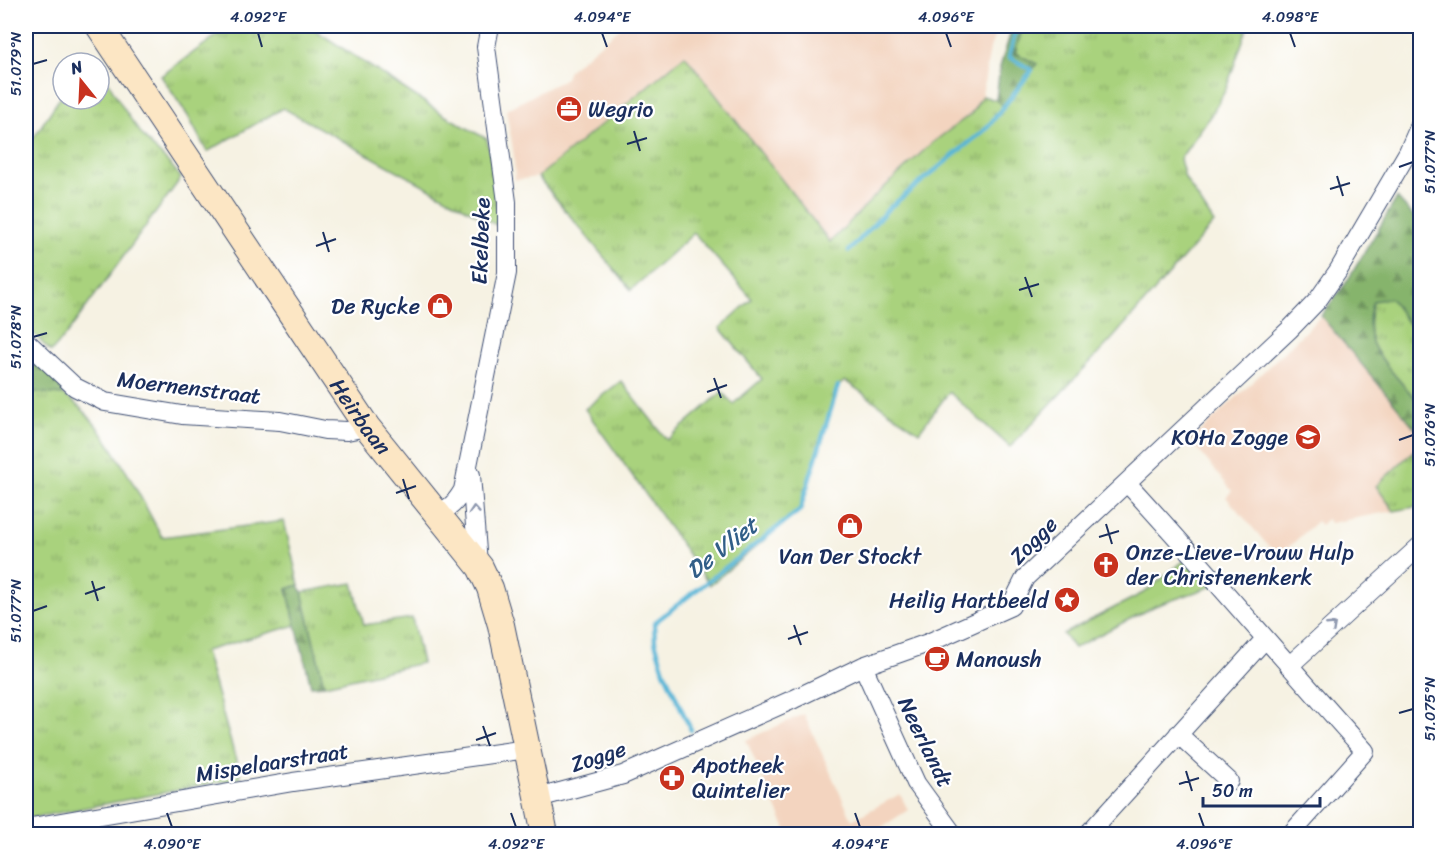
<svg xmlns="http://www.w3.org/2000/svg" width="1446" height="860" font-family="Sriracha,sans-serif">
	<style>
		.built { fill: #f3d4bf }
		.grass { fill: url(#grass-tufts); stroke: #62806e; stroke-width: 1.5 }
		.forest { fill: url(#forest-firs); stroke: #507265; stroke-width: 1.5 }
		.pitch { fill: #a9d27d; stroke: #62806e; stroke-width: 1.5 }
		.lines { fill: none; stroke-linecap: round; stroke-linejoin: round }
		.stream { stroke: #59b6d7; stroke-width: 4.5 }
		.street-casing { stroke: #3c4c72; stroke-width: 20 }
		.secondary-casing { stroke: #3c4c72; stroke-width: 28 }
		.street { stroke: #fff; stroke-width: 18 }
		.secondary { stroke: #fce6c4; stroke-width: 26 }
		.oneway { stroke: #8d97ae }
		.ticks { fill: none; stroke: #1b2f5e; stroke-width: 2 }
		.labels { text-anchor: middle; stroke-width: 4.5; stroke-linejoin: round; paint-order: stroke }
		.poi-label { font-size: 22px; fill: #1b2f5e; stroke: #fff; text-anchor: start }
		.street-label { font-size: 22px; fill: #1b2f5e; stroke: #fff }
		.water-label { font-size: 24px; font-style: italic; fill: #315e88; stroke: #fff }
		.neatline { fill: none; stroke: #1b2f5e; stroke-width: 2 }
		.ticks-label { font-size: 15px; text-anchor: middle; fill: #1b2f5e }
	</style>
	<defs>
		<pattern id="grass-tufts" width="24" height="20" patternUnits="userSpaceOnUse" patternTransform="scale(1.5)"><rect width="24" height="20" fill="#a9d27d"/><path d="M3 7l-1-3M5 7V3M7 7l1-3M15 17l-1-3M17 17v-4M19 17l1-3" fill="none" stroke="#89ab6a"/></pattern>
		<pattern id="forest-firs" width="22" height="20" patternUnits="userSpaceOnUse" patternTransform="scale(1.5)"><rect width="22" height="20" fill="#86b46c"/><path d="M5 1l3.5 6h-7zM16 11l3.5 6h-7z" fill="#6d935c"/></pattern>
	</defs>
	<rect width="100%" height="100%" fill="#fff"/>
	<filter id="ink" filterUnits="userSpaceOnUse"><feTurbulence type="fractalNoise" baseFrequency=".0167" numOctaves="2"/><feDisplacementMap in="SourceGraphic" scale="12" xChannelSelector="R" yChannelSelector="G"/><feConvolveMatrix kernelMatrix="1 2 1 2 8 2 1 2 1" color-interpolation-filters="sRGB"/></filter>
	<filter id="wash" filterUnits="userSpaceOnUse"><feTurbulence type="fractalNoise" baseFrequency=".008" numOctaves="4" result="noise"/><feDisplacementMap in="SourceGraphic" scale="24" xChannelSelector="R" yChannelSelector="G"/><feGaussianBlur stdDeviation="1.35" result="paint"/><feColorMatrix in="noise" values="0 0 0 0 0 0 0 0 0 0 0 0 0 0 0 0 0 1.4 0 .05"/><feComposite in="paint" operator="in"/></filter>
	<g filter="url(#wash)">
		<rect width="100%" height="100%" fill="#f6f2e3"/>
		<!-- built -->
		<path class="built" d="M622,26H998L990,48L982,96L972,113L932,143L876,195L830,243L685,56L538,177L515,180L514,155L506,110L566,78L569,70Z
			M1321,316L1420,434V445L1413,452L1420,506L1330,523L1327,519L1321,525L1317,521L1278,557L1226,497L1232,491L1191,441Z
			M804,714L852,820L900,794L908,810L871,834H788L746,740Z"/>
		<!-- grass -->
		<path class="grass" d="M230,26H309L444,115L487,139L495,183L498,226L283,108L207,152L188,116L161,76Z
			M1023,26H1248L1226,89L1213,112L1180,159L1185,178L1214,223L1112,339L1010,447L949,392L919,432L845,381L837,387L800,510L710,585L585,409L621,381L667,440L722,392L733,404L762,379L720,328L752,299L694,233L631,290L538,177L685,55L830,242L876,195L932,143L972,113L982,96L996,100L1004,106L1037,64L1015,53Z
			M99,64C113,92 129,120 149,143C160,155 172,164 181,178L66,335L51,352L26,326V149L63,93V99H99Z
			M1390,298L1420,340V404C1409,390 1374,356 1371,339C1368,327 1370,313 1373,301Z
			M35,392C43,393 55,392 63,395C101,414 141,499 162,537L284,521L299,585L287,589L296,625L205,651L241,778L26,819V395Z
			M1420,445V506L1394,511L1376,486Z
			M353,583L364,625L412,618L422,663L324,685L302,592Z"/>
		<!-- forest -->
		<path class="forest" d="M1013,26H1023L1015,53L1037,64L1004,106L996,100L1000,67Z
			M1397,198L1420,223V285L1416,290L1420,294V340L1390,298L1373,301C1369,313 1368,327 1371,339C1375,356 1408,390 1420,404V434L1321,316L1346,283Z
			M26,348L68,388L61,395L35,392L26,395Z
			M299,585L302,592L324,685L311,686L287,589Z"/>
		<!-- pitch -->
		<path class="pitch" d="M1196,551L1225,582L1155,606L1074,648L1063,634L1145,592Z"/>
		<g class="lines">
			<!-- stream -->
			<path class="stream" d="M849,251L889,208L987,128L1032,70L1009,57L1017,26
				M691,730L664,671L655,642L654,623L800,510L838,386"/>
		</g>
	</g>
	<g filter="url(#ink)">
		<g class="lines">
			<!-- street casing -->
			<g class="street-casing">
				<path id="street" d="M26,341L75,387L105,402L182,415L280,421L325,430L347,431L367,427
					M471,475L478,564
					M1128,484C1208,571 1285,662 1365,751L1291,834
					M437,513C450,509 456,502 463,490L507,273V202L486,47L490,26
					M863,666L916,783L953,834
					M1289,666L1420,546
					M1178,734L1229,781
					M538,798L623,775L794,699L863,666L928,643L1011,606L1025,578L1289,330L1317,301L1338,271L1408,152L1420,125
					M26,828L293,782L527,749
					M1088,834L1265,639"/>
			</g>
			<!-- secondary casing -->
			<g class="secondary-casing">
				<g id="secondary">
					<path id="s1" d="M99,26L367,427L480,567L490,588L501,625L545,834"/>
				</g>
			</g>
			<!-- street -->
			<use href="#street" class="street"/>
			<!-- secondary -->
			<use href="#secondary" class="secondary"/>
		</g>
		<!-- one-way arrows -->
		<defs><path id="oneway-chevron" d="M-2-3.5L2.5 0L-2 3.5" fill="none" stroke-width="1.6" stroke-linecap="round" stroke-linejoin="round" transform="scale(1.5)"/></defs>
		<g class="oneway">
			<use href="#oneway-chevron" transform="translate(474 510) rotate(-94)"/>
			<use href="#oneway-chevron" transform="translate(1332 626) rotate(-43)"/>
		</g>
	</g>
	<!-- ticks -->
	<path class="ticks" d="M258,33L262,47M602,33L607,47M946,33L951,47M1290,33L1295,47M33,64L47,60M634,131L640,151M627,144L647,138M1399,167L1413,162M1337,176L1343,196M1330,189L1350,183M323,232L329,252M316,246L336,239M1025,277L1032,297M1019,290L1039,284M33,337L47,333M714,378L721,398M707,392L727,385M1399,440L1413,435M403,479L409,499M396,493L416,486M1106,524L1112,544M1099,537L1119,531M92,581L98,601M85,594L105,587M33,611L47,606M794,625L801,645M788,639L808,632M1399,713L1413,709M483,726L490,746M476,740L496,733M1186,771L1192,791M1179,784L1199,778M167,813L172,827M511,813L516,827M855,813L860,827M1199,813L1204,827"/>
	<!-- icons -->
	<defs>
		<g id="office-disc" transform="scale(1.35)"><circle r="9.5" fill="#c8321e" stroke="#fff"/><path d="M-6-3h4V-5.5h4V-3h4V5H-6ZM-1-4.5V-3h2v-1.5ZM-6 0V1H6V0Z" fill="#fff"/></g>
		<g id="shop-disc" transform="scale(1.35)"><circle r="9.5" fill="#c8321e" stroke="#fff"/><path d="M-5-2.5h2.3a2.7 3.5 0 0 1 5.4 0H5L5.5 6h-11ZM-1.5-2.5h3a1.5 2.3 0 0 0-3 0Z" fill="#fff"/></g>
		<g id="school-disc" transform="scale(1.35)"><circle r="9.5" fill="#c8321e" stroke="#fff"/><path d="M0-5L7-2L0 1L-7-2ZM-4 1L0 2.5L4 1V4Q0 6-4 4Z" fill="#fff"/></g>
		<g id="church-disc" transform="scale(1.35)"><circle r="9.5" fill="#c8321e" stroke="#fff"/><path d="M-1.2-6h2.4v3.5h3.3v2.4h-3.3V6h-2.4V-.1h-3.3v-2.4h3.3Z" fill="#fff"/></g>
		<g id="sight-disc" transform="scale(1.35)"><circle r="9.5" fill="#c8321e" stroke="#fff"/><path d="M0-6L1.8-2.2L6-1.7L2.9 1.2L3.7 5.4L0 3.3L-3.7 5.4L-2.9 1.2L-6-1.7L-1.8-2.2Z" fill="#fff"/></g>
		<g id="cafe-disc" transform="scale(1.35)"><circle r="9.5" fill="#c8321e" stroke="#fff"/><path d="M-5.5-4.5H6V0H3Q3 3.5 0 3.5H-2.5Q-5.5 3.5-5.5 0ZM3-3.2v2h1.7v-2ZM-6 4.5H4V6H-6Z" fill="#fff"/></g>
		<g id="pharmacy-disc" transform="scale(1.35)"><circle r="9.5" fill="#c8321e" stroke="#fff"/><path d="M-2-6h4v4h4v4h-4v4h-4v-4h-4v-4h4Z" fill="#fff"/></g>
	</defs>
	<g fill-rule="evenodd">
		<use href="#office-disc" x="569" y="109"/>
		<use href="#shop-disc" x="440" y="306"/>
		<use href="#school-disc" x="1308" y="437"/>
		<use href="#shop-disc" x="850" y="526"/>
		<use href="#church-disc" x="1106" y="565"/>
		<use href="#sight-disc" x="1067" y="600"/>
		<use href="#cafe-disc" x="937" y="659"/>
		<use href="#pharmacy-disc" x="672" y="778"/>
	</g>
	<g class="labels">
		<!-- poi labels -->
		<g class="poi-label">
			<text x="588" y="117">Wegrio</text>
			<text x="420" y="314" text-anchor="end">De Rycke</text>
			<text x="1288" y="445" text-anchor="end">KOHa Zogge</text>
			<text x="1126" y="560">Onze-Lieve-Vrouw Hulp<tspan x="1126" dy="25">der Christenenkerk</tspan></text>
			<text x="850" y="564" text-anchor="middle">Van Der Stockt</text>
			<text x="1048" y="608" text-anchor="end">Heilig Hartbeeld</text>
			<text x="956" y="667">Manoush</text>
			<text x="692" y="773">Apotheek<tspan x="692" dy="25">Quintelier</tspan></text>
		</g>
		<!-- street labels -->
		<g class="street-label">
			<text transform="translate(480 241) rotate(-88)" y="8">Ekelbeke</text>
			<text transform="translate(189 387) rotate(7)" y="8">Moernenstraat</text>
			<text dy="8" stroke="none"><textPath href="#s1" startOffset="470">Heirbaan</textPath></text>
			<text transform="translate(1033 540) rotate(-45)" y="8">Zogge</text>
			<text transform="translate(926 742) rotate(64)" y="8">Neerlandt</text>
			<text transform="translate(598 756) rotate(-18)" y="8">Zogge</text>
			<text transform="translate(272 762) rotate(-9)" y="8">Mispelaarstraat</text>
		</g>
		<!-- water labels -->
		<g class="water-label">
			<text transform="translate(722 548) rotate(-38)" y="8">De Vliet</text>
		</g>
	</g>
	<!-- margin -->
	<rect width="1446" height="860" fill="none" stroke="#fff" stroke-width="66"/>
	<!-- north arrow -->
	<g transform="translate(81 81) rotate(342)"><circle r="28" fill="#ffffff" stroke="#a4acbf" stroke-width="1.5"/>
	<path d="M0-4.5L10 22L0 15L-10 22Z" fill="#c8321e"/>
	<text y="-9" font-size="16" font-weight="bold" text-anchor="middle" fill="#1b2f5e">N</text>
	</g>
	<!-- scale -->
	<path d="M1203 797v9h117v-9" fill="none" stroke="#1b2f5e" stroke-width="3"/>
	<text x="1212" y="797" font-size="18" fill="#1b2f5e" stroke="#ffffff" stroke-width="4.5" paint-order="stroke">50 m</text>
	<rect x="33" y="33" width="1380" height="794" class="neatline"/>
	<g class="ticks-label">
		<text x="258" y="22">4.092°E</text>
		<text x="602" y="22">4.094°E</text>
		<text x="946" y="22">4.096°E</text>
		<text x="1290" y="22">4.098°E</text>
		<text transform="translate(16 64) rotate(-90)" y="5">51.079°N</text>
		<text transform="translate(1430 162) rotate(-90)" y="5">51.077°N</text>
		<text transform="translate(16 337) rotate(-90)" y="5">51.078°N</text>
		<text transform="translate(1430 435) rotate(-90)" y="5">51.076°N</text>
		<text transform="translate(16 611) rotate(-90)" y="5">51.077°N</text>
		<text transform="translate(1430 709) rotate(-90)" y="5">51.075°N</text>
		<text x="172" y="849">4.090°E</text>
		<text x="516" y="849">4.092°E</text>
		<text x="860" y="849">4.094°E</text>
		<text x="1204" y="849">4.096°E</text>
	</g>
</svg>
